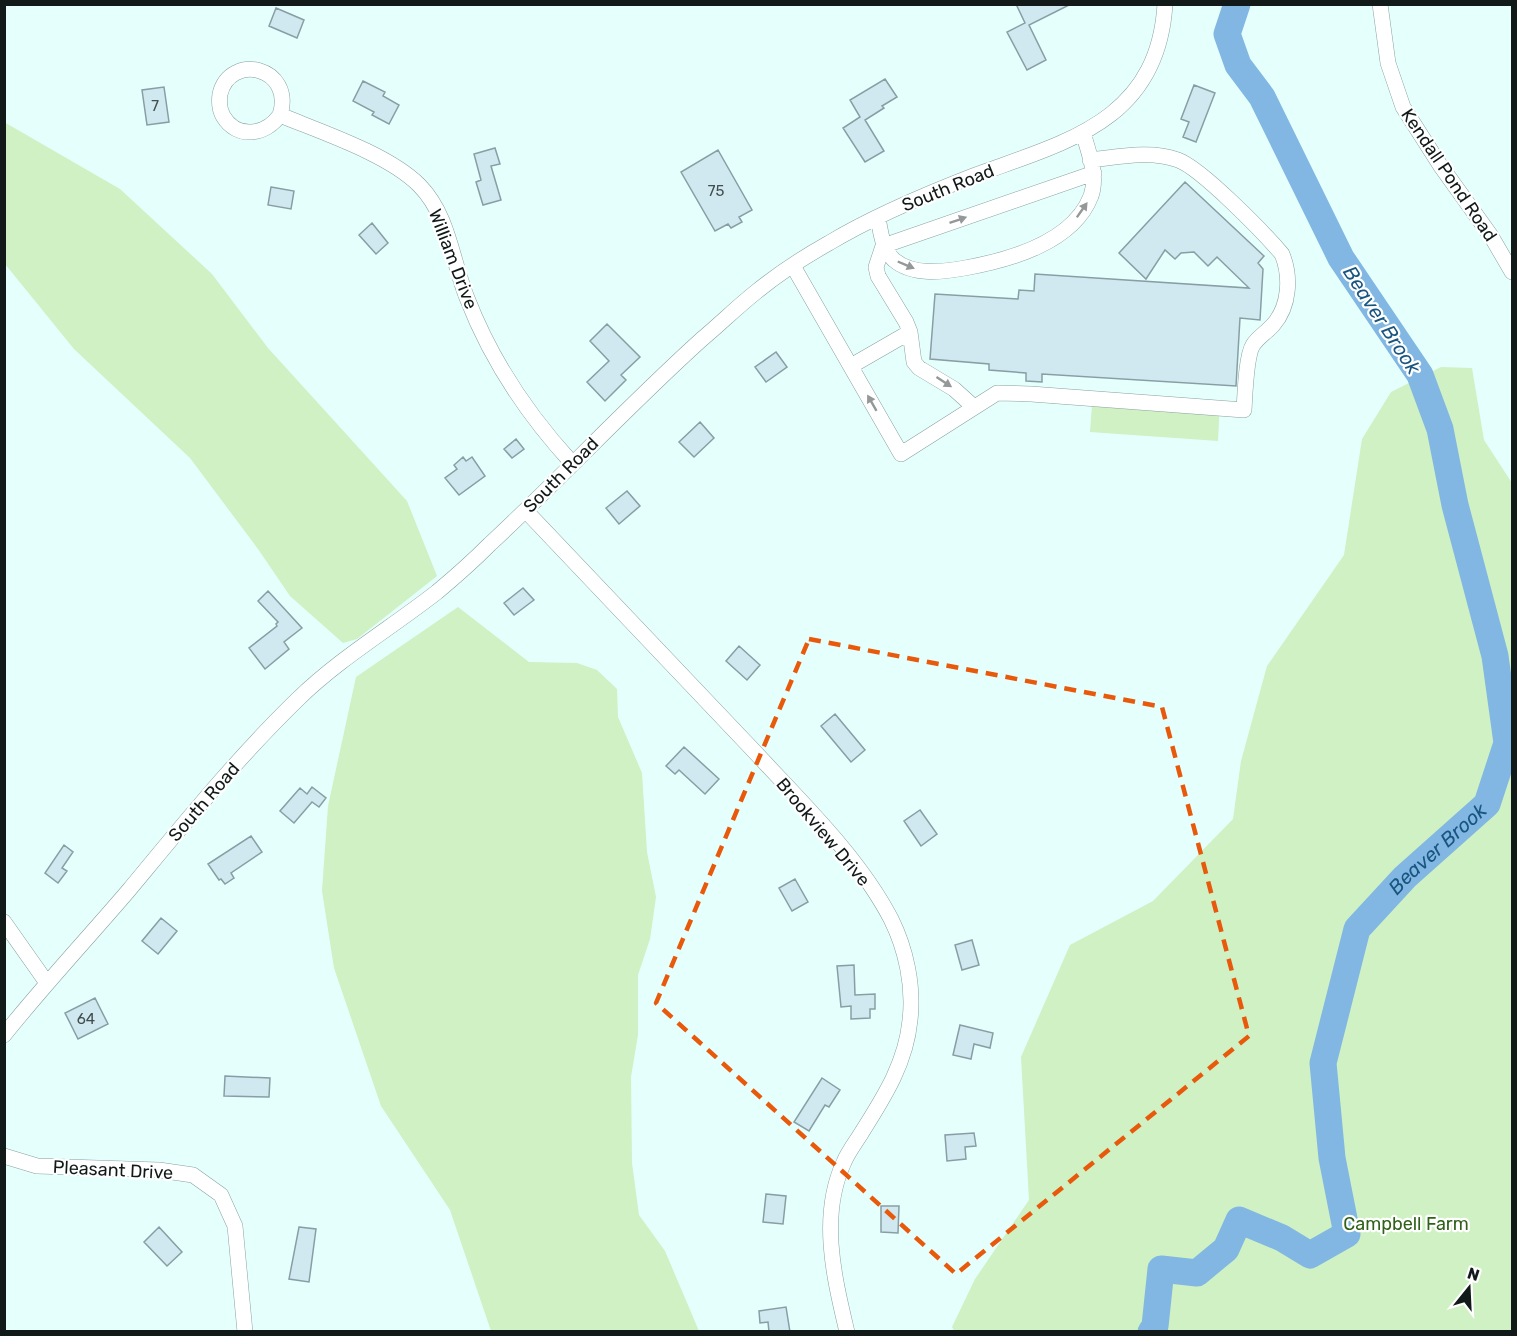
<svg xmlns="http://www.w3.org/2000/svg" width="1517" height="1336" font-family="Rubik,sans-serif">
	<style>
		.green { fill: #cff1c3 }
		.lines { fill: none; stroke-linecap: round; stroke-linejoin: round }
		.river { stroke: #81b7e2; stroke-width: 27 }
		.building { fill: #d0e8ef; stroke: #889ea4; stroke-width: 1.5 }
		.minor-casing { stroke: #89a19f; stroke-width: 16 }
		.minor { stroke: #fff; stroke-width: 15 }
		.oneway { fill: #949898 }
		.marked { fill: none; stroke: #e8590c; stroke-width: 4.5; stroke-dasharray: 12 8; stroke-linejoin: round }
		.labels { text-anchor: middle; stroke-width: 4.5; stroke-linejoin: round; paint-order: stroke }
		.number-label { font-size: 15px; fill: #414e4e }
		.street-label { font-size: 18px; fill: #111a19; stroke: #fff }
		.park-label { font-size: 18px; fill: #306019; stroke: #fff }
		.water-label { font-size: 20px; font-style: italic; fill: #18557f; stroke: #fff }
	</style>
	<rect width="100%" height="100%" fill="#e5fffc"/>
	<!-- green -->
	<path class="green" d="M4,122L120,189L212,274L268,348L407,501L437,576L357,639L343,643L290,596L258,549L190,458L74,349L5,264Z
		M1441,367L1472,368L1484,440L1512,483V1331H954L952,1327L975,1279L1029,1200L1021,1057L1070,945L1153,901L1233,819L1241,761L1267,666L1344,555L1362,439L1391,392Z
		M1093,392L1220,401L1218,441L1090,432Z
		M458,607L529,662L577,663L597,670L617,689L618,717L642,773L647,852L656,897L650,939L638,975V1035L631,1077L632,1163L639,1215L665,1251L699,1331H491L450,1210L381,1106L334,968L322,891L328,806L356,677Z"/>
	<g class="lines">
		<!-- river -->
		<path class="river" id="s1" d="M1151,1332L1155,1326L1161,1269L1197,1273L1226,1249L1239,1220L1282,1238L1310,1255L1347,1234L1332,1158L1323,1063L1357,929L1405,877L1487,804L1507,743L1495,656L1455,505L1440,429L1420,375L1341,258L1262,97L1238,65L1227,34L1237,4"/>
	</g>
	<!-- building -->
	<path class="building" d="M1016,4H1071L1029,25L1046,60L1027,70L1007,32L1025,23Z
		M276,8L304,20L297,38L269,26Z
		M885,79L897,97L882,106L884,108L865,120L884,151L865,162L843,128L860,117L850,100Z
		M363,81L385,92L383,96L399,105L389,124L372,115L374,112L353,101Z
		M1194,85L1215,93L1196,142L1183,137L1189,122L1181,119Z
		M164,87L169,122L147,125L142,90Z
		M495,148L500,164L491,166L501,200L483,205L476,182L481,180L474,154Z
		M718,150L752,210L739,217L742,222L731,228L728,224L715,231L681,172Z
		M1185,182L1264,256L1258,263L1263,269L1260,320L1240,318L1236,386L1042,374V382L1026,381V373L989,370V364L930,359L935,294L1018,299L1019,290L1034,291L1035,274L1249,288L1217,257L1208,266L1194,252L1181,253L1175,259L1165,250L1146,279L1119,253Z
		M271,187L294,191L291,209L268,205Z
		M372,223L388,243L376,254L359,235Z
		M607,324L640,357L621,375L626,380L605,401L587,382L609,361L590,341Z
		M776,352L787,367L766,382L755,367Z
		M700,422L714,438L694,457L679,442Z
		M516,439L524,449L512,458L504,449Z
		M463,457L466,461L472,457L485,476L459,495L445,478L457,469L454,465Z
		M627,491L640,506L619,524L606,508Z
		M523,588L534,600L514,615L504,603Z
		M268,591L302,628L284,642L289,649L265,669L249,648L277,626L276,624L278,622L258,601Z
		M739,646L760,665L747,680L726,661Z
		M835,714L865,750L851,762L821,726Z
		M684,747L719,779L705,794L679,770L675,774L666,766Z
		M312,787L326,798L319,807L312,802L294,823L280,811L300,788L307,794Z
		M920,810L937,834L921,846L904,821Z
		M251,836L262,852L231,873L234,878L225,884L221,879L219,880L208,864Z
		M64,845L73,852L62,868L67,871L58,883L45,873Z
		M795,879L808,902L792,911L779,888Z
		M161,918L177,931L158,954L142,941Z
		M972,940L979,965L962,970L955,945Z
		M854,965L855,995L875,994V1009H870V1018L851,1019V1006L841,1007L837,966Z
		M95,998L108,1024L78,1039L65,1013Z
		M960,1025L993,1033L990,1048L974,1044L971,1059L953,1055Z
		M225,1076L270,1078L269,1097L224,1096Z
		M822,1078L840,1090L829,1107L825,1105L809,1131L794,1122Z
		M974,1133L976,1146L965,1147L966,1159L947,1161L945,1135Z
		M766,1194L786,1196L783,1224L763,1222Z
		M881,1206H899L898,1233L881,1232Z
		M159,1227L182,1252L167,1266L144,1242Z
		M299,1227L316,1229L309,1282L289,1279Z
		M786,1307L790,1332H769L768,1322L760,1323L759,1311Z"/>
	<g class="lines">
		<!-- minor casing -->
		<g class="minor-casing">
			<path id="minor" d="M1380,4L1388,63L1403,107L1440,165L1491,236L1512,272
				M280,115C266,135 237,140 223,116C219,109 219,101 220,94C230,52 295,67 280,115C321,132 388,154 419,185C449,215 452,261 467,298C491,360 527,414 572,463
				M878,218C881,233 882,249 894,260C913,276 943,272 965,268C1009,260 1073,243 1091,196C1098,176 1089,153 1083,133
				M793,266L901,454L997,393L1031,394L1244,410C1245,395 1246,356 1253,345C1258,337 1267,332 1273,325C1290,306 1291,276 1282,254C1265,234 1201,168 1178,160C1151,150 1118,157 1090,160
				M851,366L910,332
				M974,407L954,389L919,368L914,362L910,332L906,322L878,276L876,267L883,246L1094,173
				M526,511C601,591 678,670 754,751C802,803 858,856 891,919C906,949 914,986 910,1020C906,1063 884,1097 862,1132C856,1142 848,1152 844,1162C819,1216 834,1277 847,1332
				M4,922L47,983
				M4,1035C44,985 88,938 129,890C183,825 237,758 298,699C340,658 391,628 437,592C455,577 473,561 490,544C562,477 629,405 702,339C720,324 737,307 756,292C778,274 804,257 829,243C874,216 924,195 973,176C1065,142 1158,122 1165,4
				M4,1156L37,1166L159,1170L193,1175L221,1195L235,1226L245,1332"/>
		</g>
		<!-- minor -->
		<use href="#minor" class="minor"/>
	</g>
	<!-- one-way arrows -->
	<defs><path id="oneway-solid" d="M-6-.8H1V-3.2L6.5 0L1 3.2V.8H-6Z" transform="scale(1.5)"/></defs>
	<g class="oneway">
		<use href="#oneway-solid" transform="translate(1082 210) rotate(-55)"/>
		<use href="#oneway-solid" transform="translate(958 220) rotate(-19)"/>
		<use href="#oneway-solid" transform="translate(906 265) rotate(23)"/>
		<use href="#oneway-solid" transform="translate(944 382) rotate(33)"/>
		<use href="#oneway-solid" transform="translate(872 403) rotate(-120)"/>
	</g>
	<!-- marked area -->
	<path class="marked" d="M809,639L1162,707L1249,1036L956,1274L656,1003Z"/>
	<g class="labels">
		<!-- number labels -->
		<g class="number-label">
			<text x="155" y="111">7</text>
			<text x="716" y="196">75</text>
			<text x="86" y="1024">64</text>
		</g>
		<!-- street labels -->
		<g class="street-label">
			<text transform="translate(1449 175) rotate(56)" y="6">Kendall Pond Road</text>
			<text transform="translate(948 188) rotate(-22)" y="6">South Road</text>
			<text transform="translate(453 259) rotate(69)" y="6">William Drive</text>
			<text transform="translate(561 475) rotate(-45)" y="6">South Road</text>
			<text transform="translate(204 802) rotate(-49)" y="6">South Road</text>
			<text transform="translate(823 832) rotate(50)" y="6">Brookview Drive</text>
			<text transform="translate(113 1170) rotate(3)" y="6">Pleasant Drive</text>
		</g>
		<!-- park labels -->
		<g class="park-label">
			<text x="1406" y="1230">Campbell Farm</text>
		</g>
		<!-- water labels -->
		<g class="water-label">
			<text transform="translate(1382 320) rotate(57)" y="7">Beaver Brook</text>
			<text dy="7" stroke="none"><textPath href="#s1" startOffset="717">Beaver Brook</textPath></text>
		</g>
	</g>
	<!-- border -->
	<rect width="1517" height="1336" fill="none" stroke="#111a19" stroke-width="12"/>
	<!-- north arrow -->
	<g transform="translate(1469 1288) rotate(18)" stroke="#ffffff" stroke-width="4.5" paint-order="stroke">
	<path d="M0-4.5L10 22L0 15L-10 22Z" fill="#111a19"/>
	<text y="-9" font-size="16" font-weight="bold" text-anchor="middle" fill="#111a19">N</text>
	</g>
</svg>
